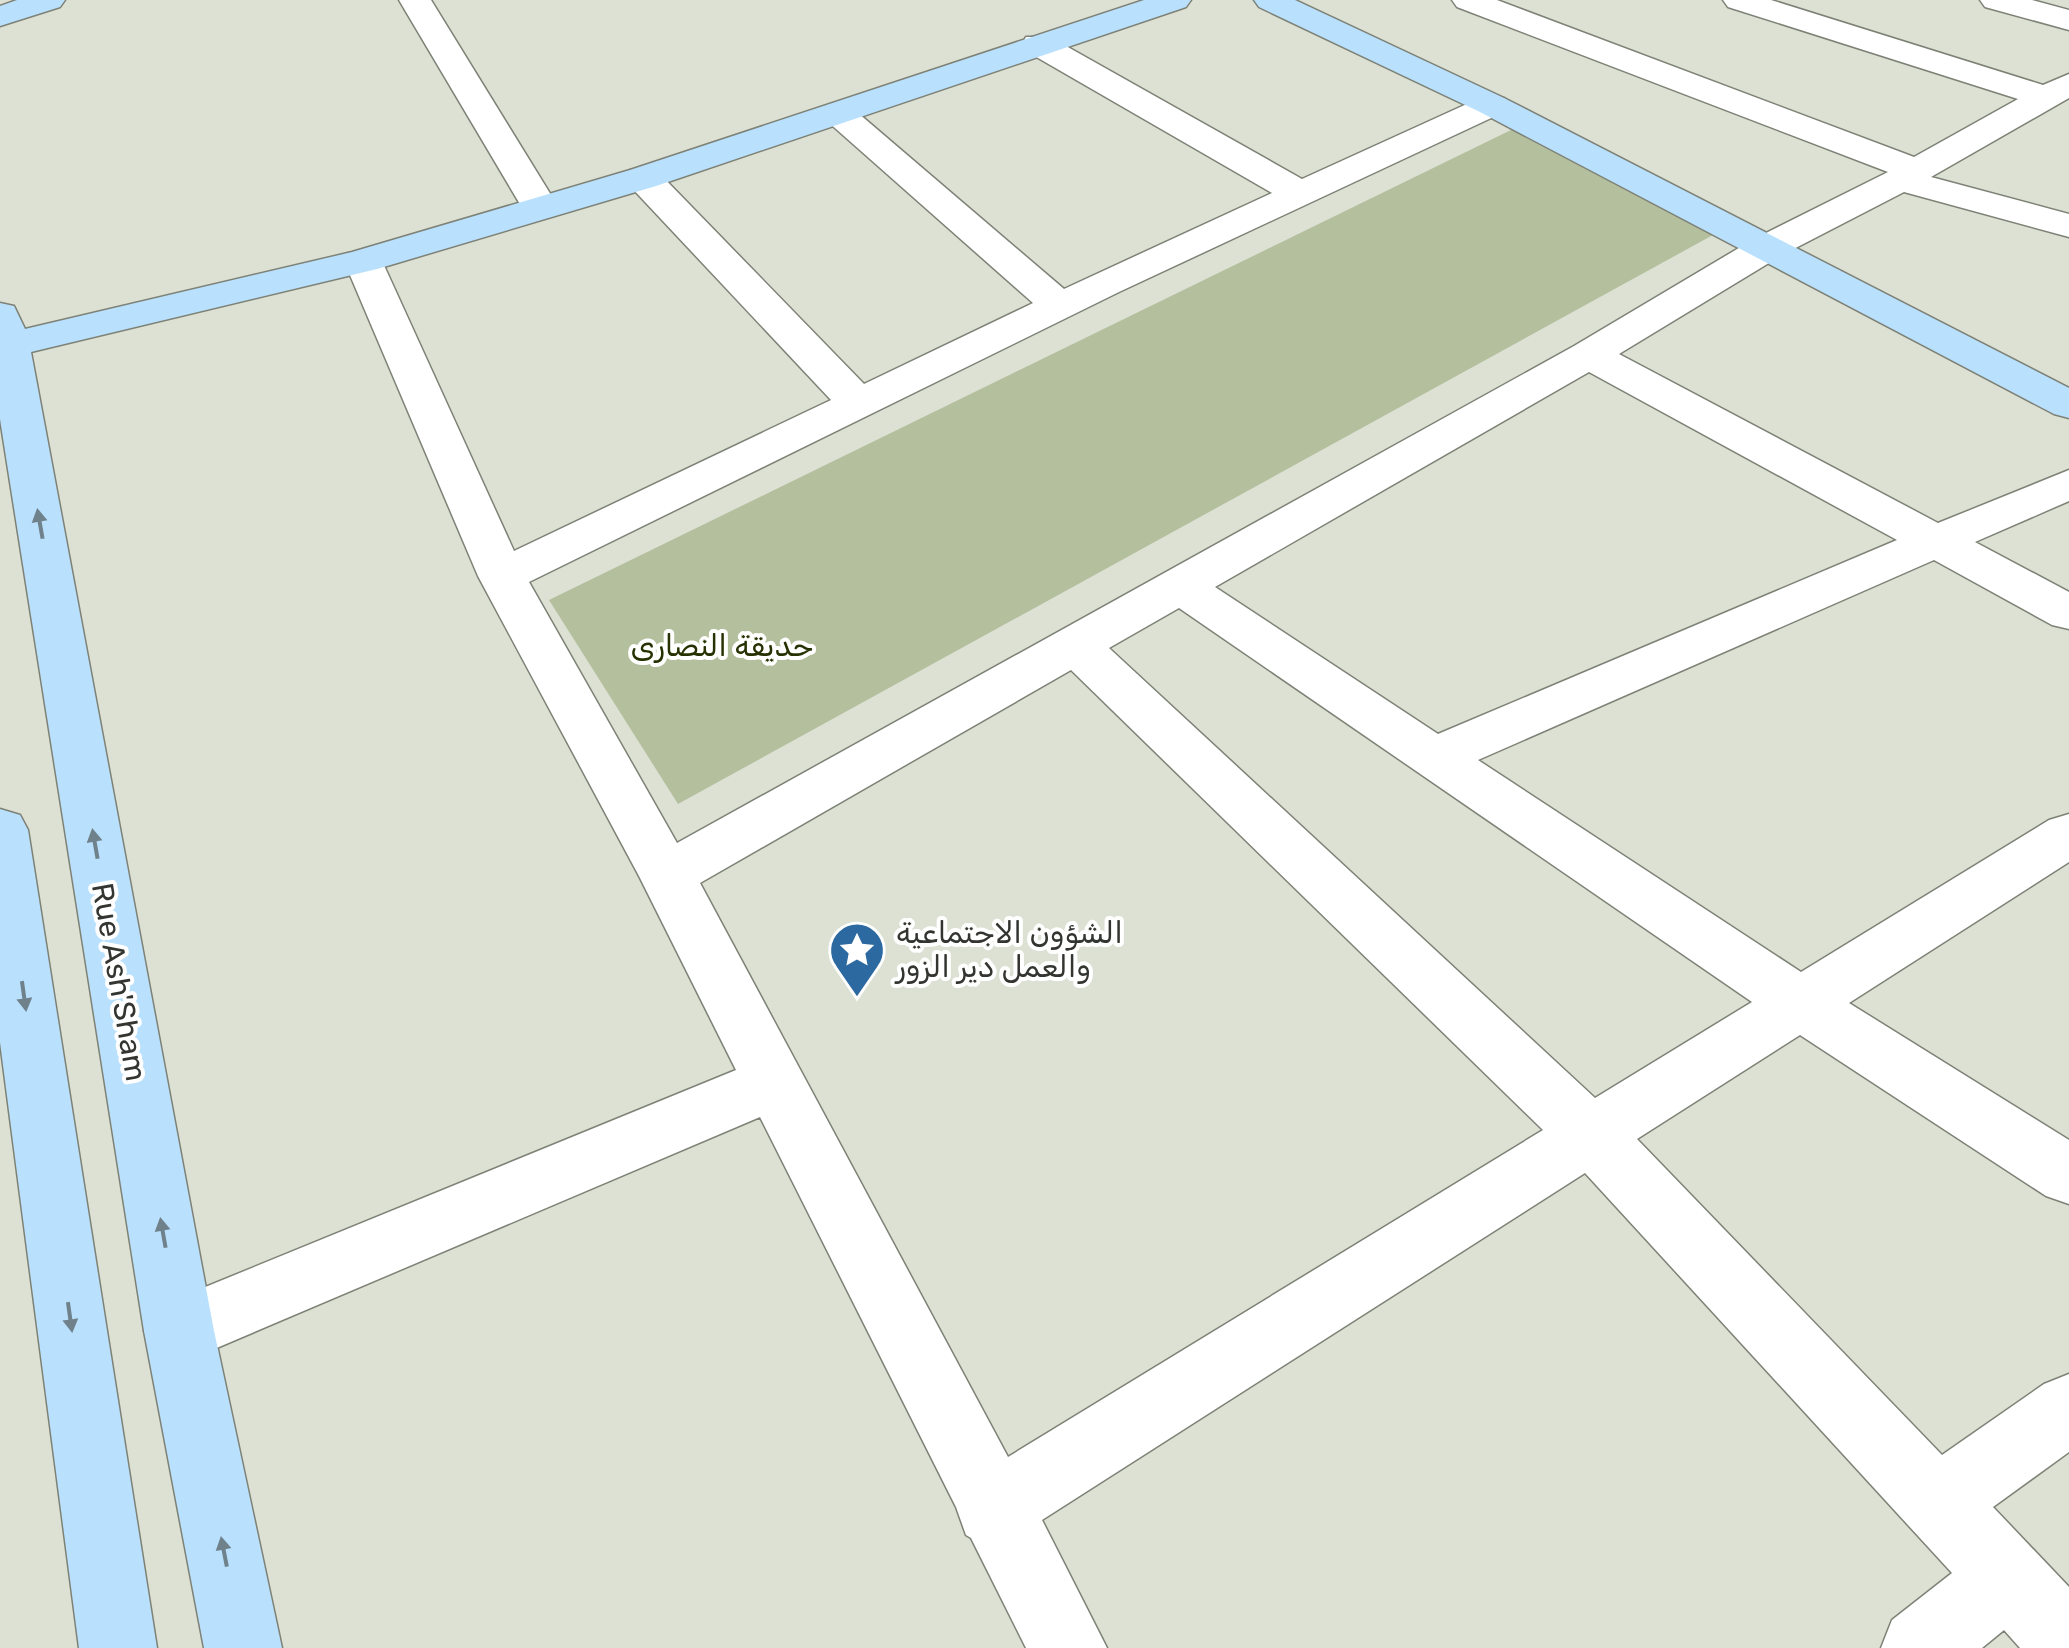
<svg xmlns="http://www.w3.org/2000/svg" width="2069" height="1648" font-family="Rubik,Vazirmatn,sans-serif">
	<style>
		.green { fill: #b4bf9d }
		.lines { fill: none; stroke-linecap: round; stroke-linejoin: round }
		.street-casing { stroke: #7e8276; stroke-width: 3 }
		.secondary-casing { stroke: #7e8276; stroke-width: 3 }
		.street { fill: #fff; fill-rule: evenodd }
		.secondary { fill: #b9e0fd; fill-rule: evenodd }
		.oneway { fill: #6f828c }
		.labels { text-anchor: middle; stroke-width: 8; stroke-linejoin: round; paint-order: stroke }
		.park-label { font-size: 30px; fill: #273203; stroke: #fff }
		.poi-label { font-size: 30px; fill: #333530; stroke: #fff; text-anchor: start }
		.street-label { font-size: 30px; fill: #333530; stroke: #fff }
	</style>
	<rect width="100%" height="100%" fill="#dce1d4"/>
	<!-- green -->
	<path class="green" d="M1513,129L1722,230L678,804L549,600Z"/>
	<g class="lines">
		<!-- street casing -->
		<g class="street-casing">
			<path id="street" d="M399,0H431L559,208L553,216H527Z
				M1452,0H1497L1914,157L2018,99L1728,7L1723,0H1771L2043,85L2069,74V98L1931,177L2069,214V237L1904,192L1782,255L1619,354L1938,523L2069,470V501L1975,542L2069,592V629L2052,625L1934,560L1478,760L1801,972L2049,820L2069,814V862L1849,1003L2069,1140V1204L2046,1196L1800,1035L1637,1139L1942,1455L2044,1384L2069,1374V1452L1993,1507L2069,1587V1648H2020L2004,1630L1982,1648H1881L1892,1620L1952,1573L1585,1173L1042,1520L1107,1648H1026L971,1538L966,1535L956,1507L760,1117L179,1364L154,1354L144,1331L154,1308L736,1070L639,876L478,576L344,261L349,253H377L382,261L514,551L831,400L630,186L625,178L630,170H656L864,384L1033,303L827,121L822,114L827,107H851L1064,289L1272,193L1026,51L1022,44L1026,37H1050L1302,179L1480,98H1504L1509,105L1504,112L1119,292L529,582L677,843L1574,346L1754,239L1888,172L1457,7ZM1589,372L1897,540L1438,734L1215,587ZM1179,608L1752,1002L1595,1098L1109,648ZM1071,670L1543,1130L1008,1457L700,883Z
				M1980,0H2032L2069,10V30L1985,7Z"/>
		</g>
		<!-- secondary casing -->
		<g class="secondary-casing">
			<path id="secondary" d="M17,0H65L60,7L0,26V6Z
				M1144,0H1191L1186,7L656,186L377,269L31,352L214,1331L282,1648H204L144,1331L0,419V303L14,306L25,329L352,252L630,170Z
				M1254,0H1295L1504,98L2069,388V418L2054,414L1480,112L1259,7Z
				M0,809L20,815L28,830L157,1648H79L0,1042Z"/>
		</g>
		<!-- street -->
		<use href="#street" class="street"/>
		<!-- secondary -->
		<use href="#secondary" class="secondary"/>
	</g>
	<!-- one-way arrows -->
	<defs><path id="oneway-solid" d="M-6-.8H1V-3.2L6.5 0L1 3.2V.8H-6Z" transform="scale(2.5)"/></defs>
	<g class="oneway">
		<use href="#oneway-solid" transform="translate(40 524) rotate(-100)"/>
		<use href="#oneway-solid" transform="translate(95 844) rotate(-100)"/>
		<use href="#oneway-solid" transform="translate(24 996) rotate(82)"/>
		<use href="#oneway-solid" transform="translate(163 1233) rotate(-100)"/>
		<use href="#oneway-solid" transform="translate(70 1317) rotate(82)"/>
		<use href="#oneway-solid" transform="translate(224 1552) rotate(-101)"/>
	</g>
	<!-- icons -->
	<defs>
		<g id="sight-pin" transform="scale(2.875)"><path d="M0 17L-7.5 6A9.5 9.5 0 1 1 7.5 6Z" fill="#2d69a1" stroke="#fff"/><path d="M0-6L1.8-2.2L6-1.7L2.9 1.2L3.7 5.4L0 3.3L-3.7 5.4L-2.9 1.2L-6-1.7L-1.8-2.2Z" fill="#fff"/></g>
	</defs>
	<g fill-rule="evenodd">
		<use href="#sight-pin" x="857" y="950"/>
	</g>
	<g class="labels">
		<!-- park labels -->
		<g class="park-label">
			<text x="722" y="656">حديقة النصارى</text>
		</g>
		<!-- poi labels -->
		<g class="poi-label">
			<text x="896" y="943">الشؤون الاجتماعية<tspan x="896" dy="34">والعمل دير الزور</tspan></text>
		</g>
		<!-- street labels -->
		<g class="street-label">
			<text transform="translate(119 982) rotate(80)" y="10">Rue Ash'Sham</text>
		</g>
	</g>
</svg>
